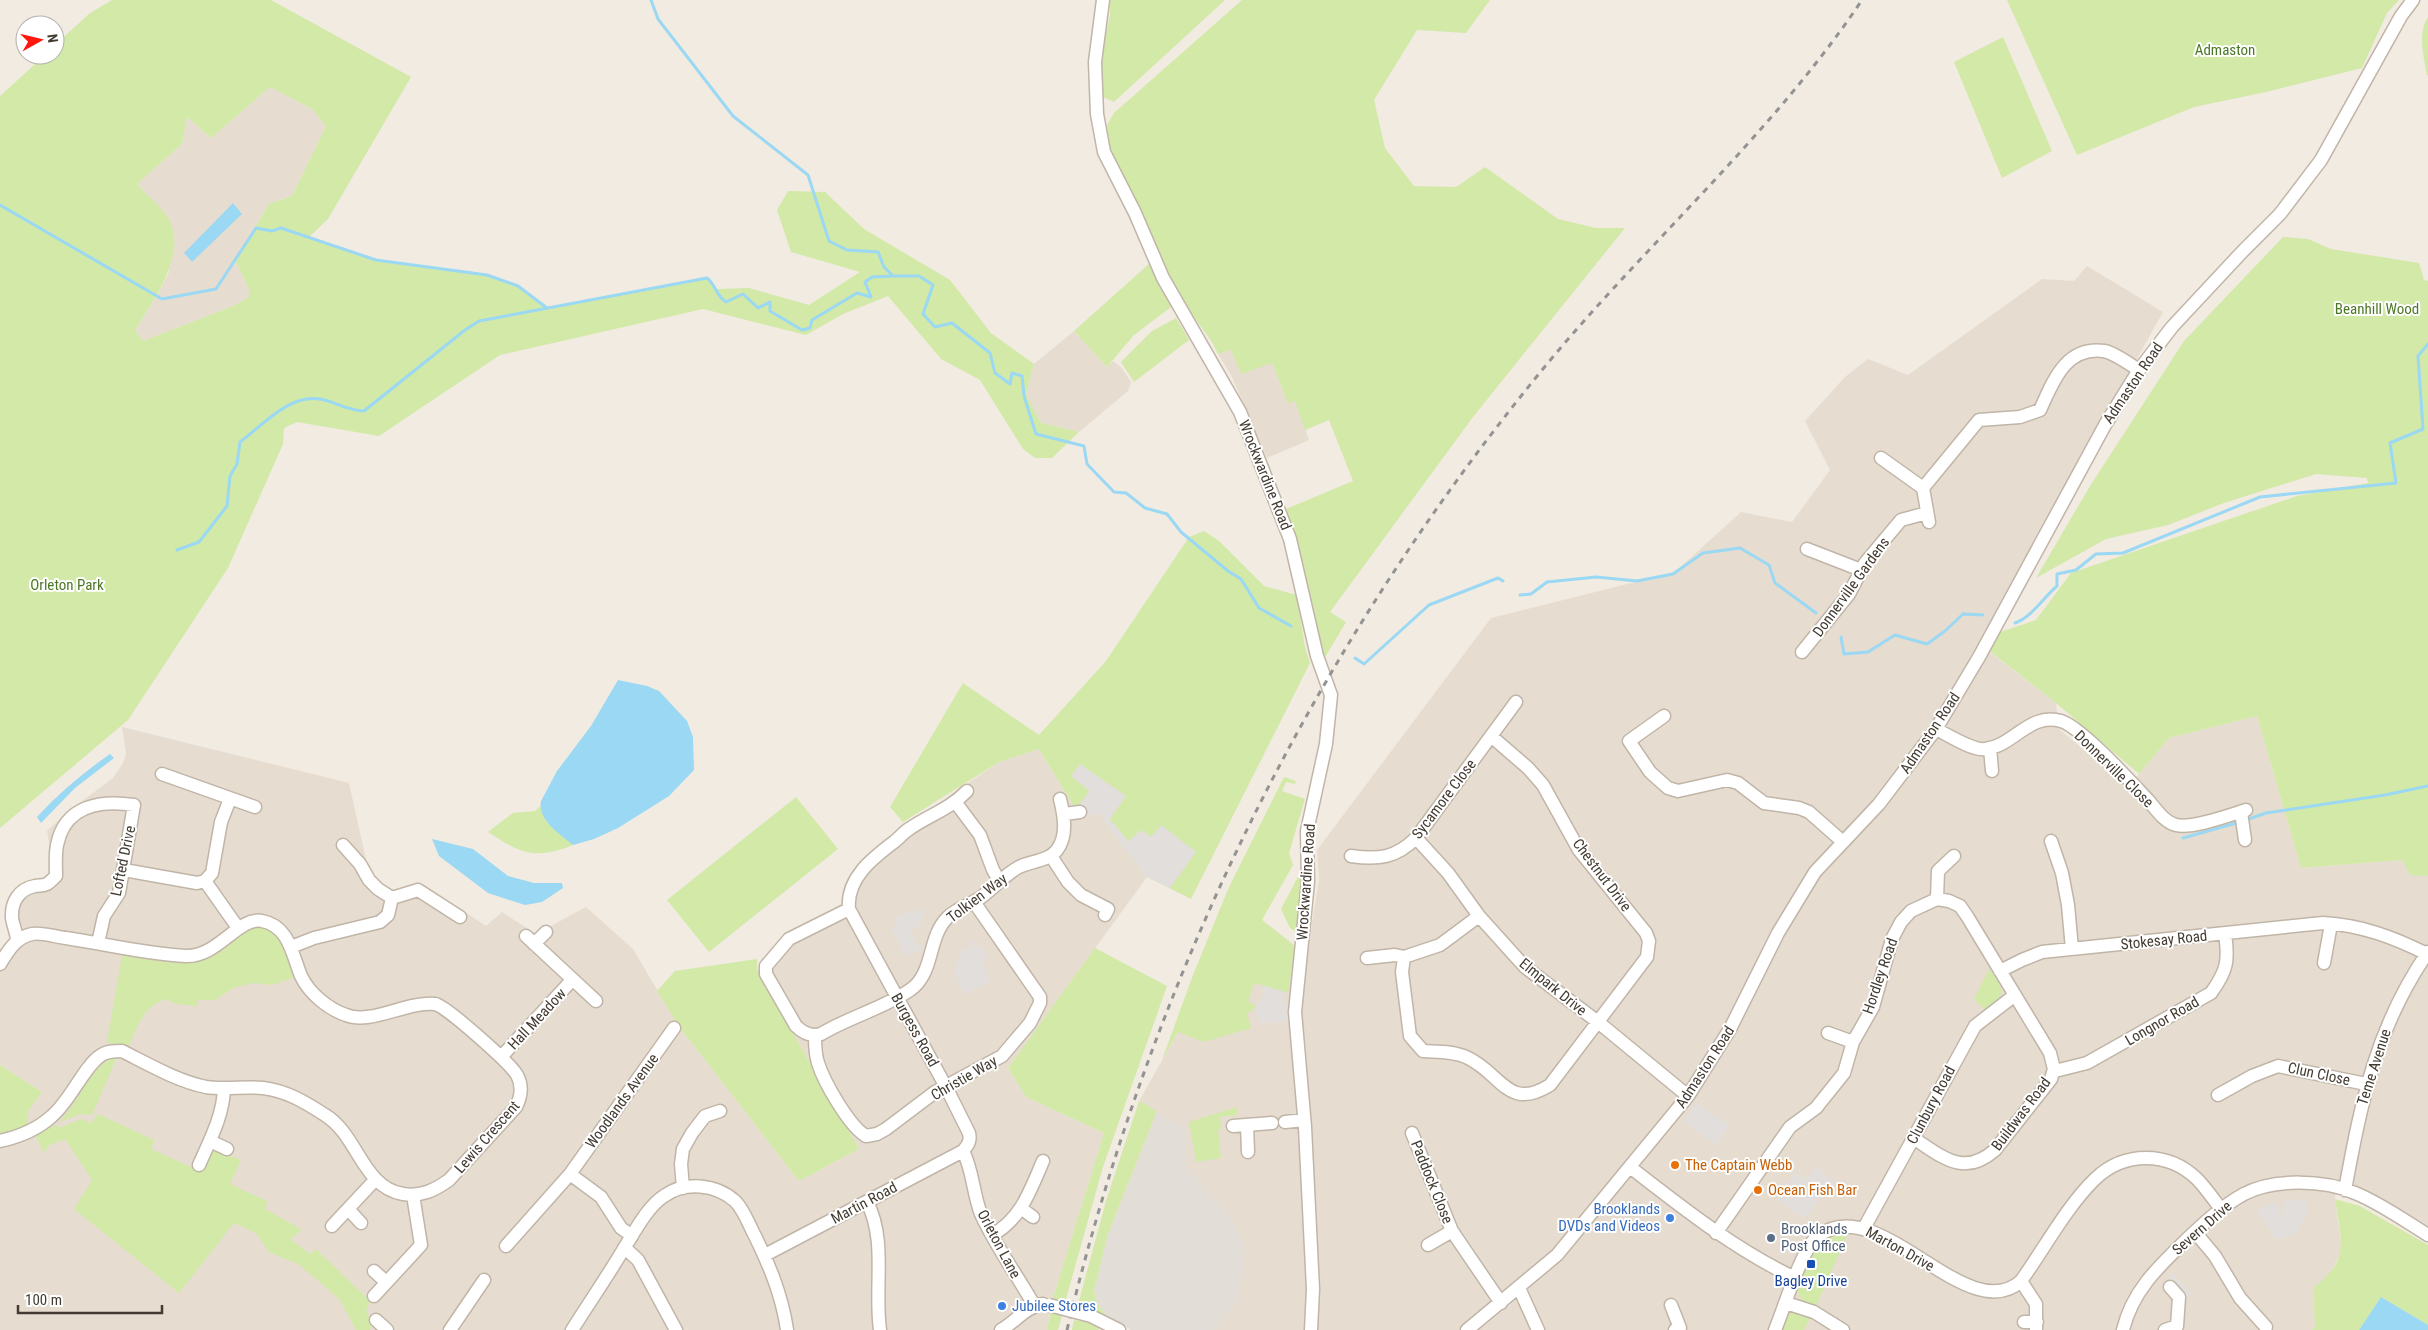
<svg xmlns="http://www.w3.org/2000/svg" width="2428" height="1330" font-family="'Roboto Condensed',sans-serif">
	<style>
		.residential { fill: #e6ddd0 }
		.industrial { fill: #e3ddd7 }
		.green { fill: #d2e9a8; fill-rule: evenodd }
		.parking { fill: #e2dedb }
		.water { fill: #9ad8f3 }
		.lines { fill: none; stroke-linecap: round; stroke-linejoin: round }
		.stream { stroke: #9ad8f3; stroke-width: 3 }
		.minor-casing { stroke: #c0b5a7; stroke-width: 15 }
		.minor { stroke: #fff; stroke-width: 12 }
		.rail { stroke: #939393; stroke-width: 3; stroke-dasharray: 6 6; stroke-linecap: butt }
		.minor-bridge-casing { stroke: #c0b5a7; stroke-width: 15; stroke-linecap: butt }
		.minor-bridge { stroke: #fff; stroke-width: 12 }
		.food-dot { fill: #e8710a; stroke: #fff; stroke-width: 2 }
		.shop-dot { fill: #3f7fe0; stroke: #fff; stroke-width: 2 }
		.service-dot { fill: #5c6f8a; stroke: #fff; stroke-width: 2 }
		.transit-dot { fill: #1a4fb4; stroke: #fff; stroke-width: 2 }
		.labels { text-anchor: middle; stroke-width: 4; stroke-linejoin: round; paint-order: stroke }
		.park-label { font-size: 15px; fill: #4c7724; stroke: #fff }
		.street-label { font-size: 15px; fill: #433b32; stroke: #fff }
		.food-label { font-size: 15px; fill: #c56008; stroke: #fff; text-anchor: start }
		.shop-label { font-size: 15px; fill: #366cbe; stroke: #fff; text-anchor: end }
		.service-label { font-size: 15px; fill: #4e5e75; stroke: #fff; text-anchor: start }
		.transit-label { font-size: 15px; fill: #164399; stroke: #fff }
	</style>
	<rect width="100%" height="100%" fill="#f2ebe2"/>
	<!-- residential -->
	<path class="residential" d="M270,87L312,109L326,126L292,196L269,204L235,260L249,289V297L233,306L143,341L135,330L157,296L169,272L168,219L137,184L182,144L187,117L211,138Z
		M2087,266L2163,312L1978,643L2056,703L2059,729L2128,787L2169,738L2257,716L2301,868L2402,860L2410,874L2428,876V1232L2337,1180L2335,1199L2342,1250L2329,1276L2313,1289L2315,1328L2311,1330H1213L1238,1301L1226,1211L1185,1166V1128L1139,1101L1248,909L1295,946L1308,948L1319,880L1317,850L1491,618L1675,572L1741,512L1792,522L1830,470L1805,421L1845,377L1868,359L1908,375L2042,279L2074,281Z
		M1074,331L1107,367L1113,361L1121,367L1131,382L1128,391L1079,432L1041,423L1026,394L1034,364Z
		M1231,350L1272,363L1288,402L1295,401L1309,440L1267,458L1231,375L1218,354Z
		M122,727L349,783L367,864L378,883L393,890L423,884L486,926L502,912L536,934L586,907L633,949L680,1028L799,1181L859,1149L757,970L786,935L842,904L857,866L903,827L999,762L1039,749L1073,805L1085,814H1098L1147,877L1008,1068L1026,1097L1104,1133L1053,1298L1047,1330H0V1134H3L27,1111L42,1092L0,1065V952L10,937L8,903L17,886L25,881H40L51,876L53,865L47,831L66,813L113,778L123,763L126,754Z"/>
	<!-- industrial -->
	<path class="industrial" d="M1157,1111L1185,1128V1166L1226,1211L1246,1246L1238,1301L1213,1330H1131L1106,1315L1097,1303L1094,1291L1108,1234Z"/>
	<!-- green -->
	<path class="green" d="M112,0H271L411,77L328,219L308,238L376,260L487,275L518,286L548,308L707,278L713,283L716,289L749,288L809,305L860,272L791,252L777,210L788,191L825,192L864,229L950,280L991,333L1034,364L1026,394L1041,423L1079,432L1052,458H1035L1023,449L980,380L941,359L888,296L843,314L806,335L703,309L500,355L379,436L297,422L284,428L283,444L228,568L128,720L0,828V96L45,55H55V45L90,13ZM270,87L312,109L326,126L292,196L269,204L235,260L249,289V297L233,306L143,341L135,330C153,302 189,252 168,218C160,205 146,195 137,184L182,144L187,117L211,138Z
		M1110,0H1225L1114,102L1103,97L1101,54L1110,16Z
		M1242,0H1490L1466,33L1417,30L1374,100L1385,148L1414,186L1456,187L1485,167L1558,219L1596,228H1625L1473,417L1330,612L1346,622L1324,659L1313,607L1286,509L1353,481L1329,420L1305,430L1295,401L1288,403L1272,363L1241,374L1231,350L1218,354L1212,342L1183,302L1111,156L1107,125L1114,113Z
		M2007,0H2399L2387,13L2362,68L2266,92L2194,107L2077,155Z
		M2428,17V75L2427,76C2424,57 2417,34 2428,17Z
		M2003,37L2052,151L2002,178L1954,62Z
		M2283,237L2308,239L2331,249L2419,263L2424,280L2428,281V876L2410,875L2402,860L2301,868L2257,716L2169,738L2139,774L2056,703L1988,650L2000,632L2036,620L2071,573L2297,496L2368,483L2367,478L2316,474L2224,503L2168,525L2106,539L2036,578L2090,486L2184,341Z
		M1150,263L1171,307L1134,335L1107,367L1074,331Z
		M1176,318L1189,340L1134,382L1121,362L1152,331Z
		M1204,531L1219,541L1264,586L1297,595L1305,647L1310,663L1191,899L1147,877L1098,814H1085L1073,805L1039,749L999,762L903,822L890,807L963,683L1039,735L1106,661L1189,537Z
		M1284,777L1296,781L1295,784L1286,782L1282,791L1305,799L1289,853L1293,865L1262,920L1295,946L1288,993L1254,983L1248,1002L1256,1005L1254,1010L1247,1013L1251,1028L1204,1042L1178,1032L1162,1060L1193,975L1229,887Z
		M796,797L838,849L709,952L667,900Z
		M540,806L546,821L573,845C535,860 521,854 488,832L513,813L535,811Z
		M1300,873L1304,876L1297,932L1290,928L1281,909Z
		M258,927C282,927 287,958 295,977L272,985L254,983L233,988L215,1000H198L197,1006L176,1004L166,999C142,1007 138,1027 128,1047L107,1042L122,955C151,959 187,970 214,956C230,947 240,931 258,927Z
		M1095,948L1167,986L1103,1167L1064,1306L1052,1304L1053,1298L1104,1133L1026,1097L1008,1068Z
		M757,959V970L859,1149L799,1181L680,1028L657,991L675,971Z
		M1989,969C1997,980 2007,989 1997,1001C1993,1005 1990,1009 1984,1009L1974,999Z
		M117,1057L92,1115L81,1114L59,1122C78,1104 92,1062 117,1057Z
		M0,1065L42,1092L28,1111V1125L3,1134H0Z
		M1139,1101L1157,1111L1108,1234L1094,1291L1097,1303L1106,1315L1105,1318L1077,1308L1106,1201Z
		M1237,1107V1115L1220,1117L1221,1129L1218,1130L1221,1158L1196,1162L1189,1122Z
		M98,1114L154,1140L151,1149L202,1172L210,1152L214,1149L241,1160L230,1184L267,1201L265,1209L302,1230L290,1239L310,1254L316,1249L370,1301L366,1312L373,1323L370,1330H356L340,1300L323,1285L298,1264L269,1252L256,1233L234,1223L179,1293L74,1209L92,1180L65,1139L49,1145L44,1153L35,1135L56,1125L59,1128L81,1119L91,1123Z
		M2335,1199L2360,1206L2428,1245V1325L2381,1297L2359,1330H2311L2315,1328L2313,1288C2351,1260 2341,1241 2335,1199Z
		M1849,1231L1816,1306C1811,1304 1802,1302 1799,1296C1794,1284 1814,1243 1826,1237C1832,1234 1841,1233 1849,1231Z
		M1051,1311L1062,1316L1058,1330H1047Z
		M1790,1311L1812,1314L1804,1330H1780Z
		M1074,1320L1101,1325L1098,1330H1072Z"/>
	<!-- parking -->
	<path class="parking" d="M1080,764L1126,796L1110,819L1128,841L1141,830L1151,837L1161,825L1196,852L1170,888L1147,877L1098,814H1085L1077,808L1089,791L1071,776Z
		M915,909L924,912L918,928L914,927L910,929L915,939L914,942L923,945L920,953L915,951L906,956L891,928L897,925L894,919L909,911L912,916Z
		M972,940L975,941L974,948L980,945L987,959L981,962L991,981L964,995L958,984L959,979L953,977L962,947L969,949Z
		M1264,986L1283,991V1003H1287L1290,1021L1260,1024L1254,1010L1257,1001L1261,1002Z
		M1696,1104L1730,1125L1716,1146L1683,1121Z
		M1816,1167L1834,1181L1804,1219L1777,1199L1795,1173L1806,1179Z
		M2306,1200L2308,1211L2298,1231L2283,1239L2275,1238L2256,1211L2275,1202L2284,1218L2283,1201Z
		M2173,1273L2192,1293L2186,1298L2168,1277Z"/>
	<!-- water -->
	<path class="water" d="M233,203L242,214L192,262L184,253Z
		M618,680L647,686L659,691L687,721L693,737L694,770L669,796L618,828L594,839L573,845C561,835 537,820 541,801L557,771L591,726Z
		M110,754L114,758L75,788L41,823L37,817C59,793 83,773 110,754Z
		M432,839L473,849L508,876L534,883H562L563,888L542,902L525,905L488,893L439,856Z
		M2381,1297L2428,1325V1330H2359Z"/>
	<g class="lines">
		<!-- stream -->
		<path class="stream" d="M651,0L658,19L733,116L808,175L829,241L847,250L878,252L884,267L893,276H919L933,285L923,314L935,327L952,323L990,353L995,373L1010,384L1012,373L1022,376L1024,396L1036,434L1084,446L1087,464L1114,492L1126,493L1145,508L1167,514L1181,532L1228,571L1241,579L1259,608L1291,626
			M0,205L162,299L216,289L256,228L272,231L281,228L376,260L487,275L518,286L547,308
			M177,550L199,542L227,506L230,476L237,464L240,442C263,425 289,394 320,399C336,402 346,410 364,411L465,330L479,321L707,278C716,285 716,296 726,302L743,294L758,308L770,302V311L802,330L810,328L812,320L857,293L871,297L865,282L872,277L893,276
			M1520,595L1531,594L1547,582L1596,577L1637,581L1673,574L1703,553L1740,548L1769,565L1775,583L1816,613
			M2015,623C2032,617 2043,598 2057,586V574L2076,570L2096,554L2123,553L2260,497L2396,483L2390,443L2423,429L2418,356L2428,344
			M1841,637L1844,654L1868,652L1895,635L1927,644L1945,631L1963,614L1983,615
			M1355,658L1364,664L1429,605L1498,578L1503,581
			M2246,820L2266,813L2385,795L2428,786
			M2183,838L2240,822"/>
		<!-- minor casing -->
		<g class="minor-casing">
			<path id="minor" d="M1103,0L1095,62L1097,114L1104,152L1135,213L1163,278L1240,412L1290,539L1317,656L1331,695L1326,744L1307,831L1308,882L1295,1012L1305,1127L1313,1289L1311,1330
				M1881,458L1923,488
				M1929,522L1923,488L1979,420L2020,417L2040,410C2053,382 2065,346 2104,351C2115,353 2129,364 2139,370
				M1807,549L1861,570
				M1802,652L1849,594L1865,563L1901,520L1927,513
				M1664,716L1629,741L1650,772L1668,788L1678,791L1727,780L1738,783L1764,803L1799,808L1809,812L1843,842
				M1936,729C1948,735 1973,751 1985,749C2014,746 2029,712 2061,721C2081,727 2132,783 2148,800C2156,809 2164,822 2176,825C2192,829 2230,815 2246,810
				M1990,748L1992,771
				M162,774L255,807
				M956,803L980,835L993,870L999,880
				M2241,812L2245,840
				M1064,814L1080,812
				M1416,838L1448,873L1479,916L1525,967L1598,1022L1688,1096
				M2051,841L2062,873L2068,905L2072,949
				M343,845L360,864L369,880L378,889L392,898L418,890L460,917
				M1051,856L1068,882L1081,895L1108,909L1105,915
				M1351,856C1378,860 1396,858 1416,838L1516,702
				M124,870L197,883L205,881
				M205,881L212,873L221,822L230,799
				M205,881L238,928
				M1937,899L1938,871L1954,856
				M849,909L789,939L766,966V974L796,1026C803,1033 811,1037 821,1034C849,1017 882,1009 910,990C935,973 927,937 948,917C957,908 970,905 980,898C994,888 1004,875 1019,867C1031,861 1049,861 1057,850C1068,836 1064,815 1060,799
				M1479,916L1440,945L1404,957L1402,972L1410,1036L1423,1051C1437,1052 1453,1051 1466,1057C1501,1072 1507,1112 1550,1085L1647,957L1649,941L1646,933L1579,850L1543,785L1528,768L1491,736
				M526,936L596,1001
				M17,941C17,933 13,926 12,918C11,902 19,889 35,886C39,885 43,886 47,884C50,882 53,879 56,876C56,866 55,855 57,845C65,805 101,800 134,805L119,893L104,916L98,943
				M534,944L546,932
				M291,947L314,938L380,922L388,915L392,898
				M1367,958L1395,955L1404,957
				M2324,963L2331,924
				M0,964C8,951 16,937 32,934C42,932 56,937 66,938C106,944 145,954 186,956C218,957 239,916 262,921C289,926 292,954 301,976C309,993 328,1009 346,1015C371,1025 407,1001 435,1004C446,1006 510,1063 517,1075C523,1086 521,1097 516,1107L449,1180C435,1190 421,1197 403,1194C362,1187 358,1135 325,1115C305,1102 287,1091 263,1088C244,1086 225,1090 206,1087C177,1081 148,1064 122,1051C114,1051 106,1051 100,1056C83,1068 71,1100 52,1116C38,1129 18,1137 0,1141
				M2000,971L2022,960L2042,952L2323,923C2361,925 2393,937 2427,954
				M1828,1033L1853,1042
				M815,1036C815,1045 815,1054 818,1063C824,1082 849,1126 866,1136L877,1134L886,1129L935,1092L1002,1056L1030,1023L1040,1003V997L974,902
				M501,1057L572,980
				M2054,1069L2059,1070L2087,1063L2211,993C2227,971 2229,961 2225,934
				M2218,1095L2252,1076L2278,1066L2366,1084
				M1285,1122L1304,1120
				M1247,1125L1248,1152
				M1233,1126L1272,1123
				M1412,1133L1452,1231L1501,1303
				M210,1141L227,1149
				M963,1151C973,1170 973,1194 981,1214C996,1247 1017,1275 1034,1305
				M199,1165C210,1140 223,1116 224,1089
				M1630,1167C1683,1208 1734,1249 1795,1278
				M570,1174L601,1197L621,1228L632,1236
				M683,1188L681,1164L683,1149L692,1133L705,1116L720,1111
				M2345,1190C2361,1103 2376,1027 2428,952
				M867,1202C887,1240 874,1288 880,1330
				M1022,1209L1033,1217
				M349,1210L361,1223
				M332,1226L375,1180
				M1864,1228L1975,1026L2015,995
				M2195,1232L2215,1256L2240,1298L2266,1327
				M1716,1233L1790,1127L1816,1108L1844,1073L1853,1042L1873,1007L1892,939L1901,922L1911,911L1937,899L1949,901L1960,906L1967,916L2050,1053L2054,1069L2051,1079L1995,1150C1963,1178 1942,1156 1913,1138
				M992,1235C1021,1219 1030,1191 1043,1161
				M1428,1245L1452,1231
				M506,1246L570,1174L674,1028
				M625,1248L638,1260L676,1330
				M765,1255L963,1151C968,1145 971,1141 969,1133L946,1087L849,909C846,878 873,858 894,842C899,838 904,832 909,829C929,815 950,809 967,791
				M374,1271L386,1282
				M2021,1281L2036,1304V1330
				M1519,1288L1538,1330
				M374,1296L421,1245L413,1195
				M1786,1303L1814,1312L1843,1330
				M1671,1305L1680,1328L1675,1330
				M1091,1316L1119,1330
				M376,1320L387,1330
				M2024,1322H2037
				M450,1330L484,1280
				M572,1330C589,1303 607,1277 623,1250C634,1233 647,1207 664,1196C685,1181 716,1184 735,1201C743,1209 747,1220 752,1230C768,1262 782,1294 787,1330
				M1001,1330C1015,1322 1027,1306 1043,1304
				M1467,1330L1557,1255L1688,1096L1730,1029L1778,933L1815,872L1879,804L1936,729L1979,657L2105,425L2139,370L2172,327L2243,251L2280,214L2321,160L2401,16L2413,0
				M1775,1330C1784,1309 1801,1250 1817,1237C1877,1188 1967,1330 2021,1281C2044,1249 2067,1206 2095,1179C2124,1151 2168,1151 2197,1179C2206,1188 2213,1199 2221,1209
				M2123,1330C2132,1292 2157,1268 2185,1241C2203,1224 2222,1206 2244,1194C2274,1178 2325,1180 2355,1193C2380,1203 2405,1221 2428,1235
				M2165,1330L2177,1326L2179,1297L2170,1287"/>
		</g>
		<!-- minor -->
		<use href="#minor" class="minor"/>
		<!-- rail -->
		<path class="rail" d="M1067,1330C1152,976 1315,645 1547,364C1650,240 1772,134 1862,0"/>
		<!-- minor-bridge casing -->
		<g class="minor-bridge-casing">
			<path id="minor-bridge" d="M1049,1305L1091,1316"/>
		</g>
		<!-- minor-bridge -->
		<use href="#minor-bridge" class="minor-bridge"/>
	</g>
	<!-- markers -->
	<g class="food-dot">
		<circle cx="1675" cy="1165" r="5"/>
		<circle cx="1758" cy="1190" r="5"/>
	</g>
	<g class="shop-dot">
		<circle cx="1670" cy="1218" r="5"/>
		<circle cx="1002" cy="1306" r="5"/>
	</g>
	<circle class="service-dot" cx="1771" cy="1238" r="5"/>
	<rect class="transit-dot" x="1806" y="1259" width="10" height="10" rx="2.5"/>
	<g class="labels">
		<!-- park labels -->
		<g class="park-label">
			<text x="2225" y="55">Admaston</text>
			<text x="2377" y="314">Beanhill Wood</text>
			<text x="67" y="590">Orleton Park</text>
		</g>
		<!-- street labels -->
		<g class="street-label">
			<text transform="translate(2133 383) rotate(-56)" y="5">Admaston Road</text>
			<text transform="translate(1265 475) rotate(68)" y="5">Wrockwardine Road</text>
			<text transform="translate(1851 587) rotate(-54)" y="5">Donnerville Gardens</text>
			<text transform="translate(1930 733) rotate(-56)" y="5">Admaston Road</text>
			<text transform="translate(2114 769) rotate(44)" y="5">Donnerville Close</text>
			<text transform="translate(1444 799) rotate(-53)" y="5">Sycamore Close</text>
			<text transform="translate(123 861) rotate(-78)" y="5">Lofted Drive</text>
			<text transform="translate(1602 875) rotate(53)" y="5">Chestnut Drive</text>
			<text transform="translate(1306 882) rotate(-86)" y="5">Wrockwardine Road</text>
			<text transform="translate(977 898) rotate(-37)" y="5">Tolkien Way</text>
			<text transform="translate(2164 940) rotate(-6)" y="5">Stokesay Road</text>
			<text transform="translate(1880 976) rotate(-71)" y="5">Hordley Road</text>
			<text transform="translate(1553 987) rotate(39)" y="5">Elmpark Drive</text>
			<text transform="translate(537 1019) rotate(-47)" y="5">Hall Meadow</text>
			<text transform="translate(2162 1021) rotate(-30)" y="5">Longnor Road</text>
			<text transform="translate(915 1030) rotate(61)" y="5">Burgess Road</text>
			<text transform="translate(1705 1067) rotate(-57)" y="5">Admaston Road</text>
			<text transform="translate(2374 1067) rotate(-72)" y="5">Teme Avenue</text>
			<text transform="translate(2319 1074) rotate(12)" y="5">Clun Close</text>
			<text transform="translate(964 1078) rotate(-30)" y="5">Christie Way</text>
			<text transform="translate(622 1101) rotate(-54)" y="5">Woodlands Avenue</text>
			<text transform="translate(1931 1105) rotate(-62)" y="5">Clunbury Road</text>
			<text transform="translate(2021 1114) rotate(-53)" y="5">Buildwas Road</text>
			<text transform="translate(487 1137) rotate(-49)" y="5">Lewis Crescent</text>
			<text transform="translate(1432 1182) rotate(68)" y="5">Paddock Close</text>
			<text transform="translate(864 1203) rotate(-28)" y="5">Martin Road</text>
			<text transform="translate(2202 1228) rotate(-41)" y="5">Severn Drive</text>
			<text transform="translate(999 1244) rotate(62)" y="5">Orleton Lane</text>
			<text transform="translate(1900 1249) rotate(29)" y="5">Marton Drive</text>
		</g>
		<!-- food labels -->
		<g class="food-label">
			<text x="1685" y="1170">The Captain Webb</text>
			<text x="1768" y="1195">Ocean Fish Bar</text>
		</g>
		<!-- shop labels -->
		<g class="shop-label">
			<text x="1660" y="1214">Brooklands<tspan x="1660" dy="17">DVDs and Videos</tspan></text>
			<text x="1012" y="1311" text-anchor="start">Jubilee Stores</text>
		</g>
		<!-- service labels -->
		<g class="service-label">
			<text x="1781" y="1234">Brooklands<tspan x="1781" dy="17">Post Office</tspan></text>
		</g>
		<!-- transit labels -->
		<g class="transit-label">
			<text x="1811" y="1286">Bagley Drive</text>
		</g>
	</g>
	<!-- north arrow -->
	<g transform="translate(40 40) rotate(82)"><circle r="24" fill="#ffffff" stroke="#b4b1ad"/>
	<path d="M0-4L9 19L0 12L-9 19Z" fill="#ff160c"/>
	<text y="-8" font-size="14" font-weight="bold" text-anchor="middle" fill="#433b32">N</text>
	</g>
	<!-- scale -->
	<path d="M18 1305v8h144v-8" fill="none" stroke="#433b32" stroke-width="2.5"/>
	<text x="25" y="1305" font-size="15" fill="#433b32" stroke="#ffffff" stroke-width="4" paint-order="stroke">100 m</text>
</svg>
